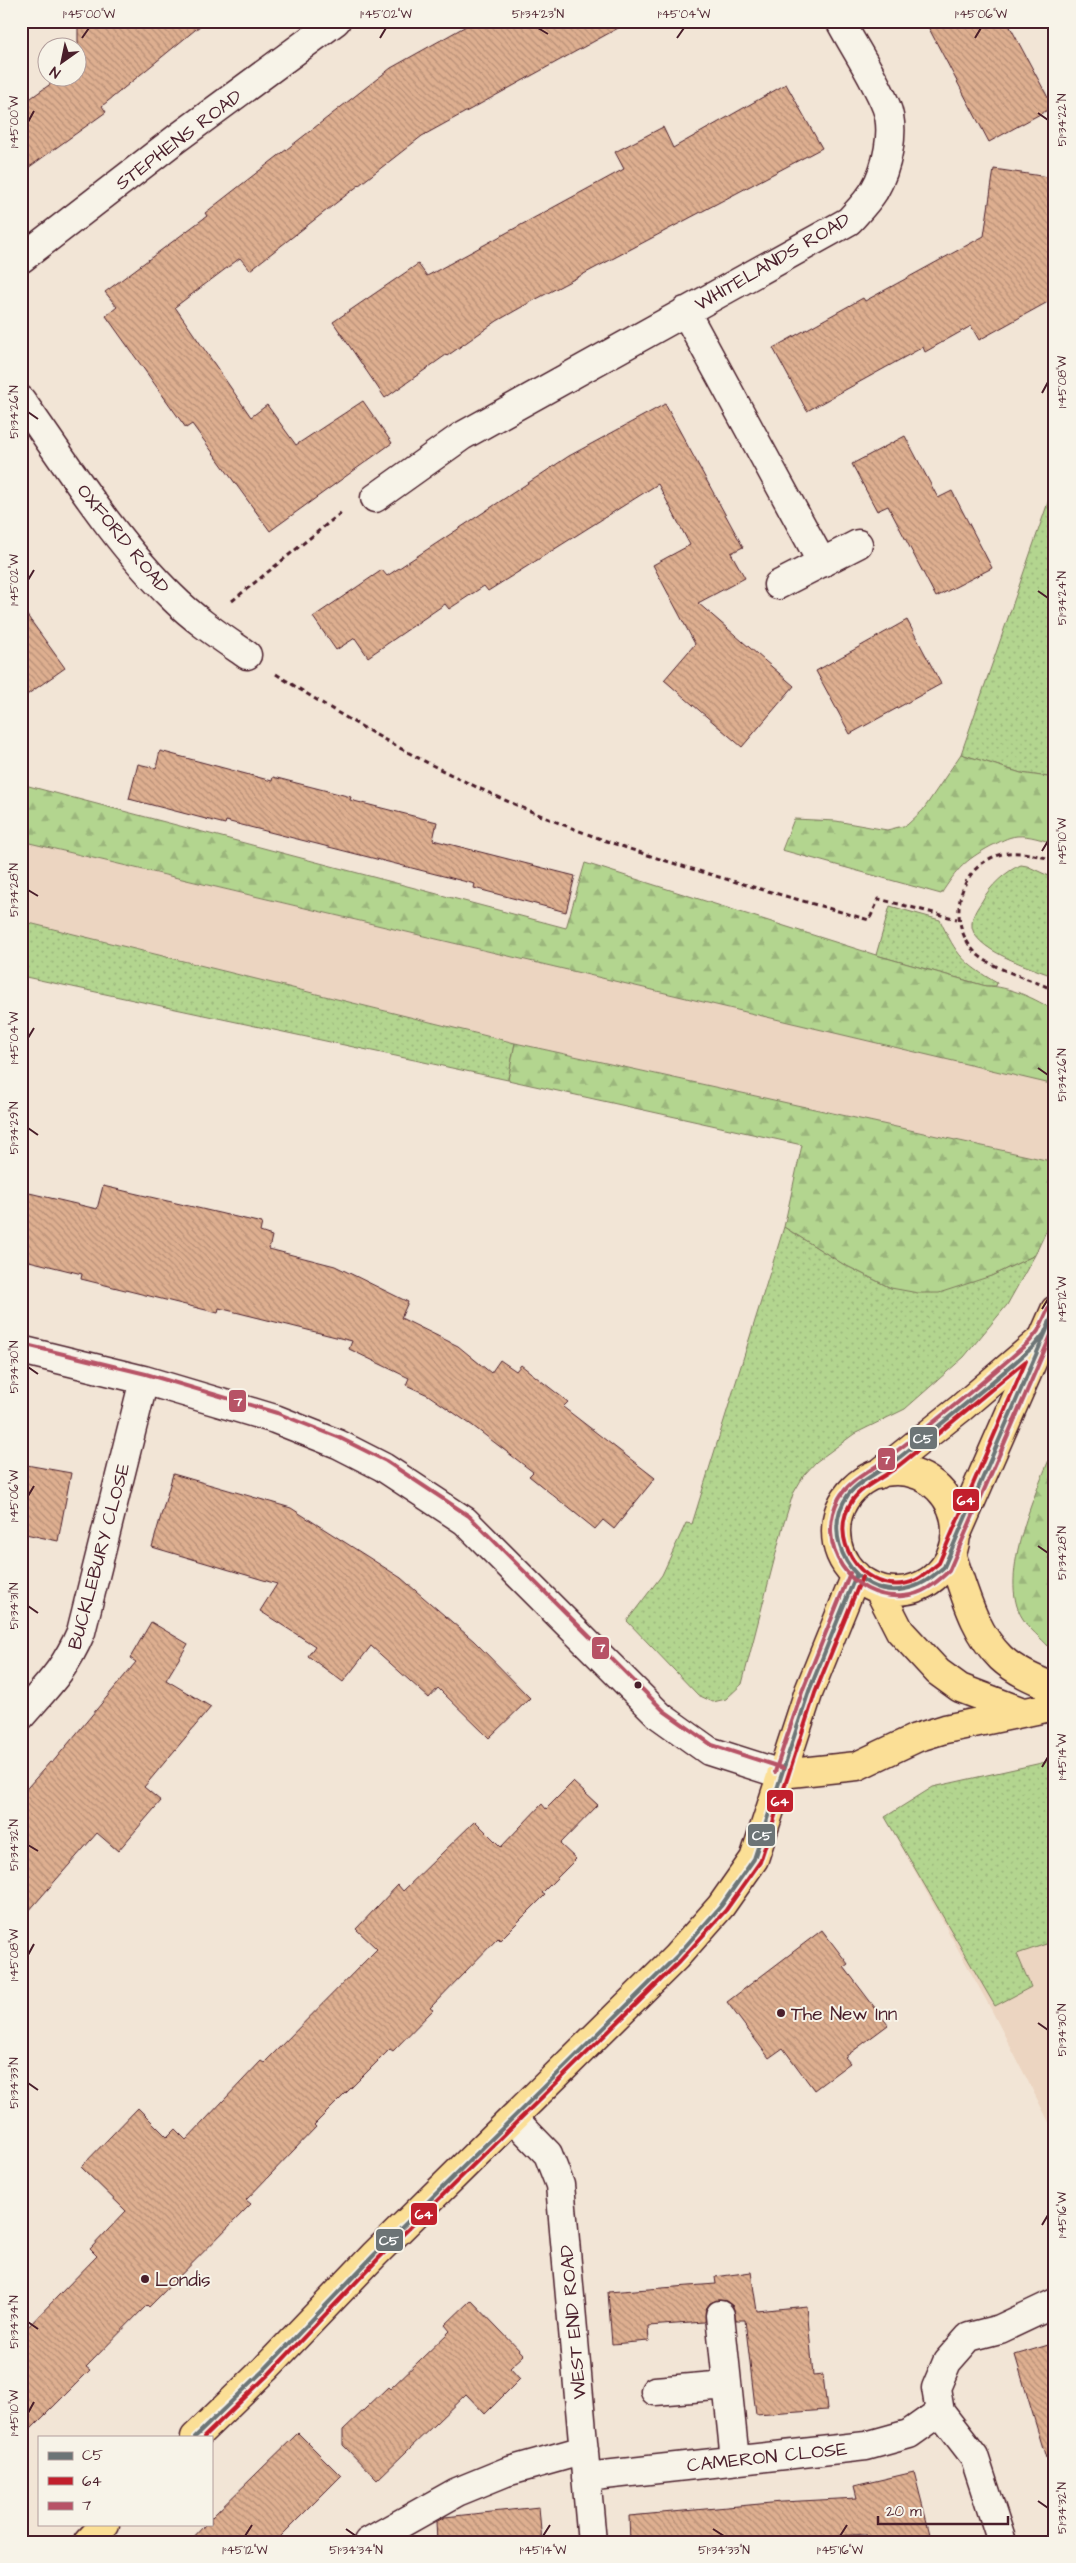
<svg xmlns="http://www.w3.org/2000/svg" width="1076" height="2563" font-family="'Architects Daughter',sans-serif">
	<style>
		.built { fill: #ecd5c1 }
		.green { fill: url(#green-dots); stroke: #7e7a5d }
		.forest { fill: url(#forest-firs); stroke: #7e7a5d }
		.building { fill: url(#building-back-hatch); stroke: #4a1f2b }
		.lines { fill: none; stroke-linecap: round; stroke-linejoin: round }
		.minor-casing { stroke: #4a1f2b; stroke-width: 31 }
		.major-casing { stroke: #4a1f2b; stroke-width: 31 }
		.path { stroke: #4a1f2b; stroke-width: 3; stroke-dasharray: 5 4; stroke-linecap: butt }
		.minor { stroke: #f7f3e8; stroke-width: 28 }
		.major { stroke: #fbdf96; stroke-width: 28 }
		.bus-1-casing { stroke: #f7f3e8; stroke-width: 8 }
		.bus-2-casing { stroke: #f7f3e8; stroke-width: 8 }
		.bus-3-casing { stroke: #f7f3e8; stroke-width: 8 }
		.bus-1 { stroke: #6c7476; stroke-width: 4 }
		.bus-2 { stroke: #c21f2c; stroke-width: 4 }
		.bus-3 { stroke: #b75366; stroke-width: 4 }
		.ticks { fill: none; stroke: #4a1f2b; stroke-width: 2 }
		.bus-dot { fill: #4a1f2b; stroke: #f7f3e8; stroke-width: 2 }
		.labels { text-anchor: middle; stroke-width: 4; stroke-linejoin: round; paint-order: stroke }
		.street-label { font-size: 19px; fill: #4a1f2b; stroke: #f7f3e8 }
		.poi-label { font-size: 19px; fill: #4a1f2b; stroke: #f7f3e8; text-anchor: start }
		.line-badge { stroke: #f7f3e8; stroke-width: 2 }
		.badge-label { font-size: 14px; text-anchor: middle; font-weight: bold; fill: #fff }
		.neatline { fill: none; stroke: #4a1f2b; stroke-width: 2 }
		.ticks-label { font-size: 12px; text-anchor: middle; fill: #4a1f2b }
	</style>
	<defs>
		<pattern id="green-dots" width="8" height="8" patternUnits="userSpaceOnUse" patternTransform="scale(1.25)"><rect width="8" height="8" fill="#b3d58f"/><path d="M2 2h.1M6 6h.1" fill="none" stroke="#9bb67c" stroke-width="1.8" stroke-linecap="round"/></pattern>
		<pattern id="forest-firs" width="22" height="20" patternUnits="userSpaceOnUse" patternTransform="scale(1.25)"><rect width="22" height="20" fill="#b3d58f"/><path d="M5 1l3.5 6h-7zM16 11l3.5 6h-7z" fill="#9bb67c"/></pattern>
		<pattern id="building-back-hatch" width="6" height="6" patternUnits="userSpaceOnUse" patternTransform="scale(1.25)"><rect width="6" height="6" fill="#deaf90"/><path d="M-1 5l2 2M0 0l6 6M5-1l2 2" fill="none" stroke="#b68e76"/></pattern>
	</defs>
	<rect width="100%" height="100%" fill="#f2e5d6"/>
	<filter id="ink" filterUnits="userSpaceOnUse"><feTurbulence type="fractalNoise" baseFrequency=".02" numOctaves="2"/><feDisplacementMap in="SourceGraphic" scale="10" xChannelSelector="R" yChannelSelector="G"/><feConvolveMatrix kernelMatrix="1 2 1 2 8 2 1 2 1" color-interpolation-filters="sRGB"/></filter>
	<g filter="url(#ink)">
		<!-- built -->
		<path class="built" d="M21,841L1055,1085V1162L515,1043L21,921Z
			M1055,1760V2134L991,2009L885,1817L933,1787Z"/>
		<!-- green -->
		<path class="green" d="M1055,482V778L1021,773L961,754Z
			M1021,865L1027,866L1049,876L1055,874V977C1034,968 968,950 972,922C973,914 978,907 982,901C989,887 1007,870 1021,865Z
			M890,906L940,920C957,956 963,963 997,983L996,986H986L876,955Z
			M21,921L515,1043L508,1080L21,976Z
			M784,1227L843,1264L891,1288L991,1276L1035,1255L1007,1305L964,1357L905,1409L854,1434L816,1462L804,1475L793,1494L783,1526L742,1684L726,1699L713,1702L698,1695L627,1621L662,1575L686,1523L692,1524Z
			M1055,1760V1941L1017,1954L1031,1987L995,2006L885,1817L933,1787Z"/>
		<!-- forest -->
		<path class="forest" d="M961,754L1021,773L1055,778V844C1043,840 1029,835 1017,836C1007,837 1000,842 991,846C964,861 958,868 941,894L782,850L794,819L836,821L887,830L907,825L923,810Z
			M21,784L566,928L585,863L876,955L986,986C1009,986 1036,999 1055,1011V1085L21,841Z
			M515,1043L1055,1162V1212L1035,1255L991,1276L939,1293H918L891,1288L843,1264L784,1227L802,1145L508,1080Z
			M1055,1445V1606L1049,1647C1041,1638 1029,1629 1023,1619C995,1577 1039,1486 1055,1445Z"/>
		<!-- building -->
		<path class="building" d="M78,21H206L102,106L106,112L21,173V105L59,78H78Z
			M475,21H631L422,136L250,270L240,258L175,307L251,417L267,405L296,445L363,401L392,443L270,531L192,424L186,428L106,316L117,307L105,292L207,216L205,213L391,68Z
			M925,21H1007L1053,107L989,142Z
			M786,84L822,148L527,304L497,321L447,356L446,355L385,398L333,322L418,264L427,276L624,169L615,152L663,127L673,148Z
			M994,169L1055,178V298L979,340L971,326L925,352L923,347L807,411L773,348L863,298L865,301L984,236Z
			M665,404L743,547L731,553L745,578L698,603L794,686L742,747L664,680L695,644L653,565L690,545L658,484L488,591L484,586L449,609L445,604L368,657L355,638L336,650L313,617L382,570L387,576L569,456Z
			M905,436L938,498L952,491L992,568L936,597L888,506L877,511L852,464Z
			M21,607L65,668L21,699Z
			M907,620L941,684L850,734L816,671Z
			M160,751L272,781L273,777L351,797L350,800L437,822L433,840L575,876L566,912L474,888L475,884L226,821L225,824L129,799L138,764L156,768Z
			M103,1186L262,1223L260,1232L272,1236L269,1249L335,1266L408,1302L401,1318L458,1346L491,1373L500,1360L516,1371L521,1365L568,1402L563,1407L655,1478L614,1529L603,1520L595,1529L529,1476L533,1472L473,1426L428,1395L406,1385L409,1378L349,1349L352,1341L219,1308L218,1313L81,1279L82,1274L21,1259V1191L97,1209Z
			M21,1464L71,1473L58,1541L21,1533Z
			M173,1474L291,1508L401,1578L474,1641L530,1698L489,1738L438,1688L429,1698L371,1646L343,1682L308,1656L315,1646L260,1611L277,1584L152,1547Z
			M151,1622L188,1644L166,1680L211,1707L144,1787L161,1801L118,1851L97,1833L21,1920V1795L50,1762L52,1763L136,1662L130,1658Z
			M573,1782L598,1805L560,1844L576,1859L542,1893L545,1895L500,1940L498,1938L430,2008L433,2010L393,2051L390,2049L314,2125L316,2127L246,2200L251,2204L149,2307L147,2305L86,2367L90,2370L21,2439V2334L97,2256L90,2249L126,2211L81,2167L138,2108L167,2137L175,2129L186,2140L261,2061L264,2063L377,1949L356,1929L398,1885L403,1891L475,1821L501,1847L542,1804L546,1809Z
			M822,1930L848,1964L844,1967L888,2025L845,2057L850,2063L814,2090L783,2048L769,2058L727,2002Z
			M751,2272L757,2311L807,2306L813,2376L823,2375L827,2410L756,2415L745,2320H736L733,2306L726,2301L718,2300L710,2303L706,2309L705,2322L648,2326L649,2341L612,2344L608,2292L716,2284L715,2277Z
			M471,2300L524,2355L510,2368L520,2379L485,2414L466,2394L377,2480L343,2445V2430L388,2387L390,2389L450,2331L445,2325Z
			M1055,2343V2456L1046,2458L1015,2355Z
			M298,2433L341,2476L275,2542H189L206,2524H211V2518Z
			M914,2472L932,2542H868L866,2534L759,2542H630L629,2516L782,2502L857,2498L854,2486Z
			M539,2507L542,2542H437L436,2522L445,2517Z"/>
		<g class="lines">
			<!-- minor casing -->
			<g class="minor-casing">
				<path id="minor" d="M21,259L176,139L336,21
					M685,311L822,563
					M21,400C67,465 115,542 172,597C195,620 221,637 247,655
					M375,498L462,436L849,221C858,211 867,202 874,191C887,169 896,130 886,106C874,77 855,49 840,21
					M778,585L858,544
					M21,1350L144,1380L275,1419L338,1444L383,1467L465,1521L660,1716L709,1751L781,1774
					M21,1716C48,1685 64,1671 81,1632L144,1380
					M513,2118L548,2154L560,2185L592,2542
					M720,2315L735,2460
					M655,2391L727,2385
					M586,2477L866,2446L909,2434L940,2412
					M368,2542L457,2492L506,2472L584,2450
					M1002,2542L974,2456L940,2412L936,2388L947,2362L969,2337L1000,2329L1055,2303"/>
			</g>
			<!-- major casing -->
			<g class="major-casing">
				<path id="major" d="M836 1531a60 60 0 1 1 120 0a60 60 0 1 1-120 0Z
					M877,1475L961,1408L1038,1342
					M955,1538L1055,1310
					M951,1554C964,1589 973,1631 1001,1658C1016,1672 1036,1680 1055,1688
					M878,1588L900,1631L938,1672L960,1688L1023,1712
					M781,1774L857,1766L916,1738L945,1729L1055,1706
					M195,2437L265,2369L375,2254L676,1957L721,1906L754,1859L809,1691L856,1575
					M88,2542L105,2524"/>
			</g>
			<!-- path -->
			<path class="path" d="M232,601L342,512
				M276,674C359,728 444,775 535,813C642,859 757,887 869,920L879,899L957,919
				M1055,860C1037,856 1020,850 1002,854C959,865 946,918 973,950C990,970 1032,978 1055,991"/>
			<!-- minor -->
			<use href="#minor" class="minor"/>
			<!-- major -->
			<use href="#major" class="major"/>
			<!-- bus-1 casing -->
			<g class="bus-1-casing">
				<path id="bus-1" d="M1055,1310L1044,1334L1034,1346C991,1384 945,1421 900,1457C884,1470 861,1479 848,1495C818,1535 855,1600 905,1589C922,1586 932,1577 944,1567L1055,1311
					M195,2437L265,2369L375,2254L676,1957L721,1906L754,1859L809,1691L856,1575"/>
			</g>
			<!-- bus-2 casing -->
			<g class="bus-2-casing">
				<path id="bus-2" d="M1026,1361L939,1563C928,1572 918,1582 903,1584C860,1590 827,1537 852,1501C862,1486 883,1478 897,1467C941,1432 983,1396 1026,1361Z
					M204,2437L270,2373L379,2258L680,1961L726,1910L760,1862L815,1693L862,1577"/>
			</g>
			<!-- bus-3 casing -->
			<g class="bus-3-casing">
				<path id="bus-3" d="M1049,1307L1038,1331L1030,1341C984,1382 937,1420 889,1457C873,1470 850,1479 839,1498C814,1545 851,1600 903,1596C922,1595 936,1583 949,1571L1055,1326
					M22,1344L146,1374L277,1413L340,1438L386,1461L469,1516L664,1711L712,1745L783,1768
					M775,1772L803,1689L850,1573"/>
			</g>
			<!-- bus-1 -->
			<use href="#bus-1" class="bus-1"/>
			<!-- bus-2 -->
			<use href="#bus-2" class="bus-2"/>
			<!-- bus-3 -->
			<use href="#bus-3" class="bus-3"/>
		</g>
	</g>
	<!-- ticks -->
	<path class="ticks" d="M538,28L548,34M82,38L89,28M380,38L386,28M677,38L684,28M975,38L981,28M1038,113L1048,120M28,122L34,111M1042,393L1048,382M28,412L38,419M28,580L34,570M1038,591L1048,598M1042,851L1048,841M28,890L38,896M28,1038L34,1028M1038,1068L1048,1075M28,1128L38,1135M1042,1309L1048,1299M28,1367L38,1374M28,1496L34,1486M1038,1546L1048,1553M28,1606L38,1613M1042,1767L1048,1757M28,1845L38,1851M28,1955L34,1944M1038,2023L1048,2030M28,2083L38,2090M1042,2225L1048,2215M28,2322L38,2329M28,2413L34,2402M1038,2501L1048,2508M346,2529L356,2536M713,2529L724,2536M245,2536L252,2525M543,2536L550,2525M840,2536L847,2525"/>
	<!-- markers -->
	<g class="bus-dot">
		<circle cx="638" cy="1685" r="4.5"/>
		<circle cx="781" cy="2013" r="5"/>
		<circle cx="145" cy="2279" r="5"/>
	</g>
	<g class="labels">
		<!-- street labels -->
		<g class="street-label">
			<text transform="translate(178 139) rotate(-37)" y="7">STEPHENS ROAD</text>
			<text transform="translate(772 261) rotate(-30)" y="7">WHITELANDS ROAD</text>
			<text transform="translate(124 538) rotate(51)" y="7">OXFORD ROAD</text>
			<text transform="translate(98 1556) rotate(-75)" y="7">BUCKLEBURY CLOSE</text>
			<text transform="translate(572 2322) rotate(-95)" y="7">WEST END ROAD</text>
			<text transform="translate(767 2456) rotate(-6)" y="7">CAMERON CLOSE</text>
		</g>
		<!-- poi labels -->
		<g class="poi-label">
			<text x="791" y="2020">The New Inn</text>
			<text x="155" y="2286">Londis</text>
		</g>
	</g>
	<g class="line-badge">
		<rect x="228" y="1389" width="19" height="24" rx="5" fill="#b75366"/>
		<rect x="909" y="1426" width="29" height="24" rx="5" fill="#6c7476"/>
		<rect x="877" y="1447" width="19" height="24" rx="5" fill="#b75366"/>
		<rect x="952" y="1488" width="28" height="24" rx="5" fill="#c21f2c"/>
		<rect x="591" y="1636" width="19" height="24" rx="5" fill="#b75366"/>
		<rect x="766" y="1789" width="28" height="24" rx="5" fill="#c21f2c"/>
		<rect x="747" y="1823" width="29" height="24" rx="5" fill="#6c7476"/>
		<rect x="410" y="2202" width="28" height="24" rx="5" fill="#c21f2c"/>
		<rect x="375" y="2228" width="29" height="24" rx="5" fill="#6c7476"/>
	</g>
	<g class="badge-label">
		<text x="238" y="1406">7</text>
		<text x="923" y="1443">C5</text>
		<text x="886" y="1464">7</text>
		<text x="966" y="1505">64</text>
		<text x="601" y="1652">7</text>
		<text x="780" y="1806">64</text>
		<text x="762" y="1840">C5</text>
		<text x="424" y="2219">64</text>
		<text x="389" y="2245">C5</text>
	</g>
	<!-- margin -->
	<rect width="1076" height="2563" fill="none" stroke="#f7f3e8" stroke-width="55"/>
	<!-- legend -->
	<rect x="38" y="2436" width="175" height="90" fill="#f7f3e8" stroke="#b29e9c"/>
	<rect x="48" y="2452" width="25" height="8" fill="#6c7476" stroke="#b29e9c"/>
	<text x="82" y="2460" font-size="15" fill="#4a1f2b">C5</text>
	<rect x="48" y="2477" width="25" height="8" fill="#c21f2c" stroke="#b29e9c"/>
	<text x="82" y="2486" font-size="15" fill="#4a1f2b">64</text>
	<rect x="48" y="2502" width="25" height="8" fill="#b75366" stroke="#b29e9c"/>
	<text x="82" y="2510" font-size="15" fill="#4a1f2b">7</text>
	<!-- north arrow -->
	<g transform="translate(62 62) rotate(213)"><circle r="24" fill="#f7f3e8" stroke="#b29e9c"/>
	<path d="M0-4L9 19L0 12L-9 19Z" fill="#4a1f2b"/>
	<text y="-8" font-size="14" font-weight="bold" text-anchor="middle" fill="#4a1f2b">N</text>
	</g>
	<!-- scale -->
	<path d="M878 2516v8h130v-8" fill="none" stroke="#4a1f2b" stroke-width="2.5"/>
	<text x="886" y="2516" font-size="15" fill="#4a1f2b" stroke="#f7f3e8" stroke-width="4" paint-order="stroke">20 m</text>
	<rect x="28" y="28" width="1020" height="2508" class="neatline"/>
	<g class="ticks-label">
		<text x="89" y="18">1°45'00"W</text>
		<text x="386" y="18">1°45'02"W</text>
		<text x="538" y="18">51°34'23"N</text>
		<text x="684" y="18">1°45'04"W</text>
		<text x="981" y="18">1°45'06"W</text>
		<text transform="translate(1062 120) rotate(-90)" y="4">51°34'22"N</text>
		<text transform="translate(14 122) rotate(-90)" y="4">1°45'00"W</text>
		<text transform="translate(1062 382) rotate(-90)" y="4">1°45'08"W</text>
		<text transform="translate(14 412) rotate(-90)" y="4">51°34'26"N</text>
		<text transform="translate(14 580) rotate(-90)" y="4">1°45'02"W</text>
		<text transform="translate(1062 598) rotate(-90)" y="4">51°34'24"N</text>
		<text transform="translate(1062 841) rotate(-90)" y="4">1°45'10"W</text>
		<text transform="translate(14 890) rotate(-90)" y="4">51°34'28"N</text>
		<text transform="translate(14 1038) rotate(-90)" y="4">1°45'04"W</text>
		<text transform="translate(1062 1075) rotate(-90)" y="4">51°34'26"N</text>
		<text transform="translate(14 1128) rotate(-90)" y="4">51°34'29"N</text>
		<text transform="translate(1062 1299) rotate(-90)" y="4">1°45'12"W</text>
		<text transform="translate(14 1367) rotate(-90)" y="4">51°34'30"N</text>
		<text transform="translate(14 1496) rotate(-90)" y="4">1°45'06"W</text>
		<text transform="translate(1062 1553) rotate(-90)" y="4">51°34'28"N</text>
		<text transform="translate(14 1606) rotate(-90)" y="4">51°34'31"N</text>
		<text transform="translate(1062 1757) rotate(-90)" y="4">1°45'14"W</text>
		<text transform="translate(14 1845) rotate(-90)" y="4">51°34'32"N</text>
		<text transform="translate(14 1955) rotate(-90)" y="4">1°45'08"W</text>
		<text transform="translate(1062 2030) rotate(-90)" y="4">51°34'30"N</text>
		<text transform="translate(14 2083) rotate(-90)" y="4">51°34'33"N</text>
		<text transform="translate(1062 2215) rotate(-90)" y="4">1°45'16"W</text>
		<text transform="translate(14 2322) rotate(-90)" y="4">51°34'34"N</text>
		<text transform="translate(14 2413) rotate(-90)" y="4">1°45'10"W</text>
		<text transform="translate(1062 2508) rotate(-90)" y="4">51°34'32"N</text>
		<text x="245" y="2554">1°45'12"W</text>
		<text x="356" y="2554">51°34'34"N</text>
		<text x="543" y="2554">1°45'14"W</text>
		<text x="724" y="2554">51°34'33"N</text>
		<text x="840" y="2554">1°45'16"W</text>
	</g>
</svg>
